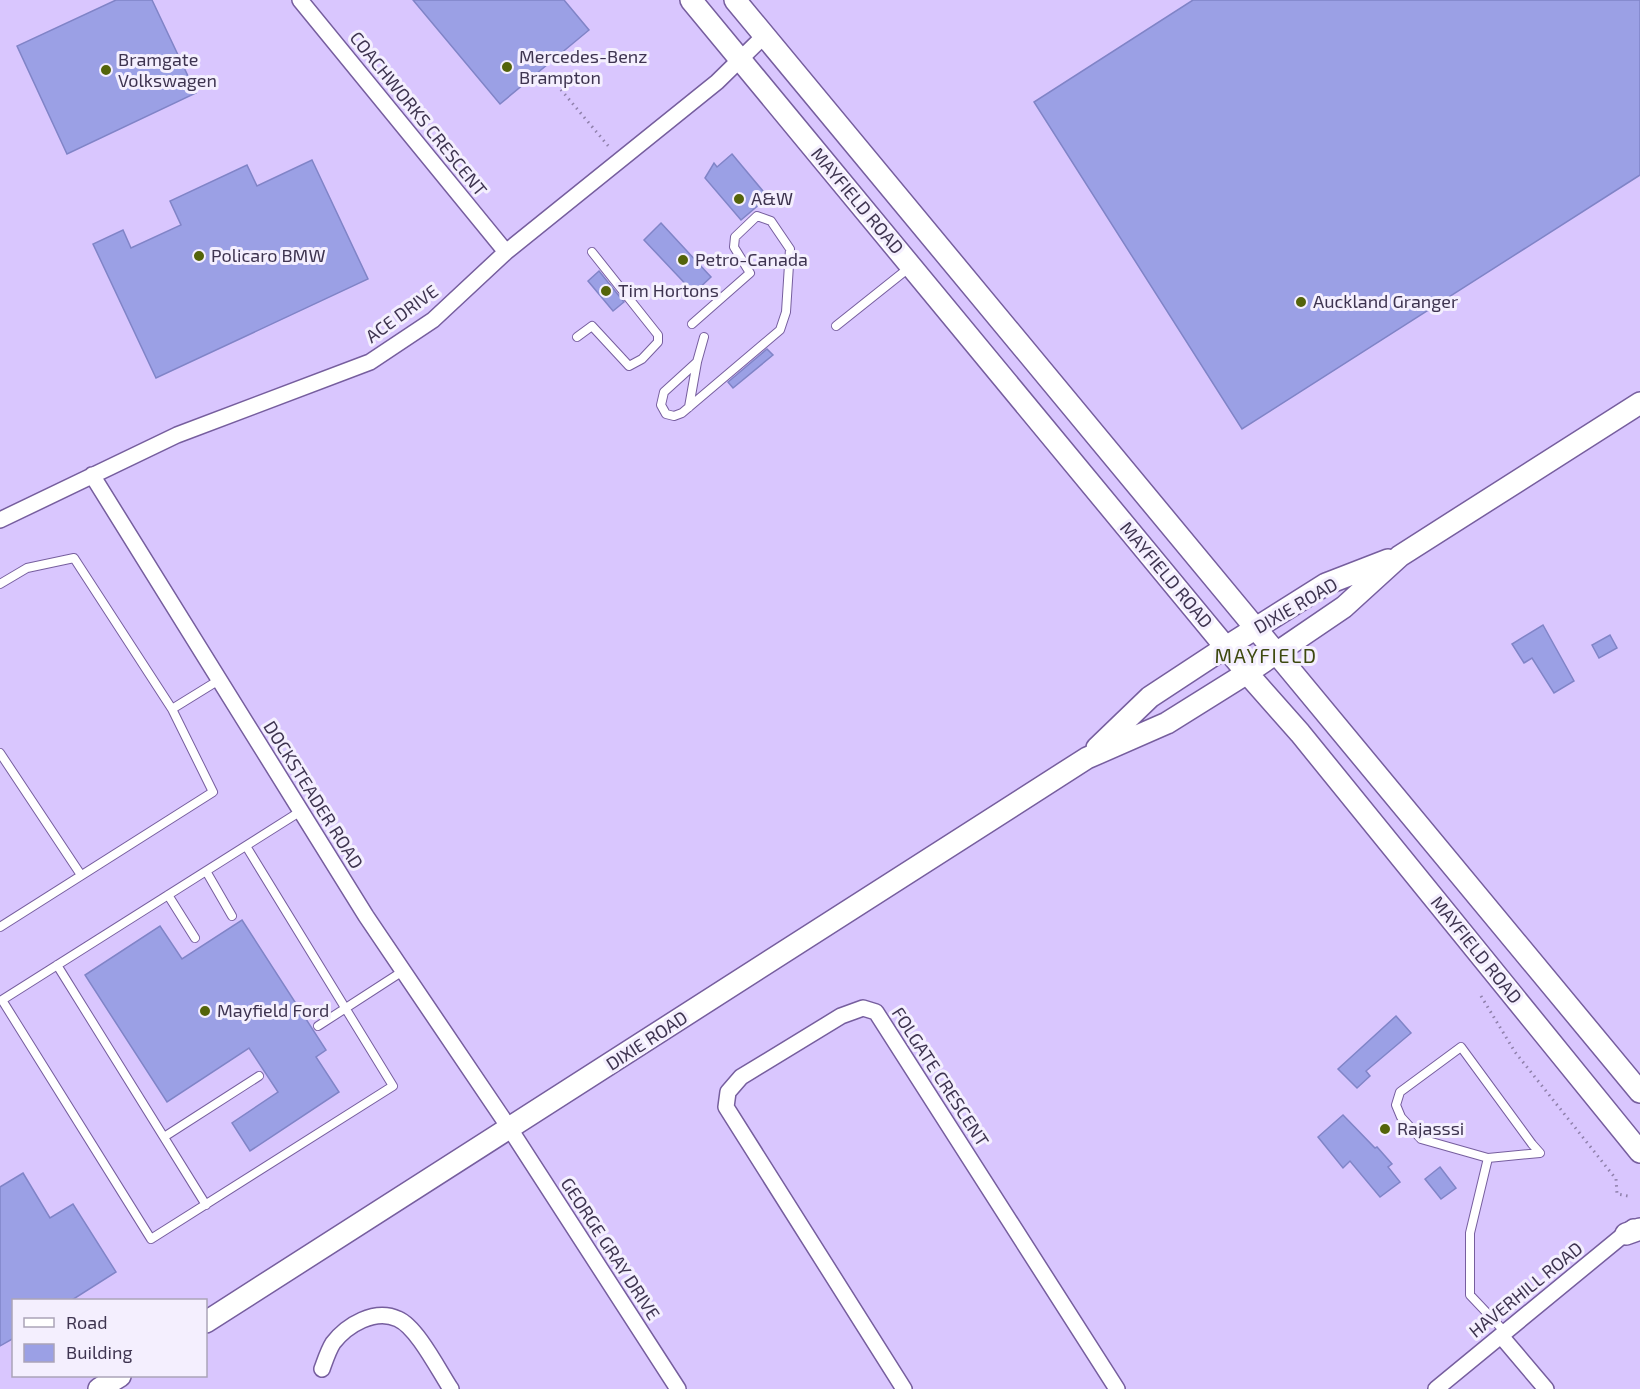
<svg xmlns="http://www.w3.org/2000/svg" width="1640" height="1389" font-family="'Exo 2',sans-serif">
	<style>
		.building { fill: #9ba0e5; stroke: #8084c7; stroke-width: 1.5 }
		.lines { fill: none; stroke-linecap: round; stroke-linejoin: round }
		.service-casing { stroke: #765e9e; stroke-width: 10 }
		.minor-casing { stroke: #765e9e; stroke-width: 18 }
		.secondary-casing { stroke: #765e9e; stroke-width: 24 }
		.path { stroke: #8f80ab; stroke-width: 3; stroke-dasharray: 1.5 4.5; stroke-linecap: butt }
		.service { stroke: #fff; stroke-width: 8 }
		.minor { stroke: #fff; stroke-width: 15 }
		.secondary { stroke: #fff; stroke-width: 21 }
		.poi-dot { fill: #54640a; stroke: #f4effe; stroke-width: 2 }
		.labels { text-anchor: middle; stroke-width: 6; stroke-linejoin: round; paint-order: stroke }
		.poi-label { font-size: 18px; fill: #3e3450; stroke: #f4effe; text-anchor: start }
		.street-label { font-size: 18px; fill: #3e3450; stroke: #f4effe }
		.neighbourhood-label { font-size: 20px; letter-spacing: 1.5px; fill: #3d490f; stroke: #f4effe }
	</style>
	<rect width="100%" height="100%" fill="#d9c6fe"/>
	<!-- building -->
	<path class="building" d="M116,0H152L196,93L67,154L17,46Z
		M413,0H564L589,30L500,104Z
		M1193,0H1640V175L1242,429L1034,102Z
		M732,154L768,197L741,220L705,178L714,163L717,167Z
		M312,160L368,279L156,378L93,244L123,230L131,248L181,225L170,201L247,165L257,186Z
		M661,223L711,277L694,293L644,240Z
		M599,271L624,302L613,311L588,281Z
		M767,349L773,355L733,388L728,382Z
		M1543,625L1574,681L1554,693L1532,658L1524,663L1512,644Z
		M1610,635L1617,648L1599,658L1592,645Z
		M242,920L326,1050L316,1057L339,1092L250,1151L232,1123L278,1092L249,1048L167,1102L85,975L160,926L182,959Z
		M1396,1016L1411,1033L1366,1071L1370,1076L1357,1088L1338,1069Z
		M1343,1115L1375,1148L1377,1147L1392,1164L1388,1167L1400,1182L1380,1197L1350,1161L1343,1168L1318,1137Z
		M1440,1167L1456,1188L1441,1199L1425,1179Z
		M23,1173L50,1218L73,1204L116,1272L72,1300H14V1338L0,1346V1187Z"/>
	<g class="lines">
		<!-- service casing -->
		<g class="service-casing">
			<path id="service" d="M692,324L750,273L734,247L735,237L757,216L771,221L790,249L786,312L780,330L682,413L674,416L666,414L661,405L664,392L697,362L704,337
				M836,326L910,267
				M577,337L592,326L629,366L642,359L658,342V335L592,252
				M689,407L697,362
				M0,584L27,568L74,558L172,709L213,792L0,927
				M172,709L219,680
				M0,753L81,875
				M246,846L393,1086L151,1239L2,1000L301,811
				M206,871L232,916
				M168,895L195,938
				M57,965L206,1205
				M318,1026L403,971
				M1461,1047L1532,1144L1540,1153L1488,1158L1421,1139L1401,1117L1396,1105L1400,1092Z
				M164,1137L259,1076
				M1488,1158L1470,1233V1295L1505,1332"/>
		</g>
		<!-- minor casing -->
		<g class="minor-casing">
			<path id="minor" d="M300,0L506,252
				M92,475L366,916L510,1129L678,1389
				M0,520L177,435L370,362L433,320L506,252L717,82L764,36
				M1501,1336L1546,1389
				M322,1369C325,1361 328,1351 333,1343C347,1325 375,1308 398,1319C417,1327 439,1371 451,1389
				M904,1389L726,1107L728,1092L741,1077L841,1016L863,1008L876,1012L1117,1389
				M1436,1389L1633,1227"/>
		</g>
		<!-- secondary casing -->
		<g class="secondary-casing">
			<path id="secondary" d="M691,0L1247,673L1300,733L1640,1152
				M735,0L1640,1092
				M1097,748L1150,697L1226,647L1326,584L1388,560
				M1626,1234L1640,1229
				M206,1322L1087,758L1167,723L1247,673L1344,607L1400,556L1640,403
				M99,1389L120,1376"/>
		</g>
		<!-- path -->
		<path class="path" d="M557,85L610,148
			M1481,996L1515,1052L1616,1179L1617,1194L1628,1196"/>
		<!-- service -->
		<use href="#service" class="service"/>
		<!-- minor -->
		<use href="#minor" class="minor"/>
		<!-- secondary -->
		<use href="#secondary" class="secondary"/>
	</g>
	<!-- markers -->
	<g class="poi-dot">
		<circle cx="507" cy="67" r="6"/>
		<circle cx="106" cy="70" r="6"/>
		<circle cx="739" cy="199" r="6"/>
		<circle cx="199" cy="256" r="6"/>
		<circle cx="683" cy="260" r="6"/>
		<circle cx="606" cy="291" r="6"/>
		<circle cx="1301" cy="302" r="6"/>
		<circle cx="205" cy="1011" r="6"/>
		<circle cx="1385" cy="1129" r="6"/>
	</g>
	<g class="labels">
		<!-- poi labels -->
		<g class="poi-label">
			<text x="519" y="63">Mercedes-Benz<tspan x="519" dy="21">Brampton</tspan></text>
			<text x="118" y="66">Bramgate<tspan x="118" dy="21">Volkswagen</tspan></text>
			<text x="751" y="205">A&amp;W</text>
			<text x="211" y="262">Policaro BMW</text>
			<text x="695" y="266">Petro-Canada</text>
			<text x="618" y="297">Tim Hortons</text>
			<text x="1313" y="308">Auckland Granger</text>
			<text x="217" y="1017">Mayfield Ford</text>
			<text x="1397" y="1135">Rajasssi</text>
		</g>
		<!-- street labels -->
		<g class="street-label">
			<text transform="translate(418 114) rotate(51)" y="6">COACHWORKS CRESCENT</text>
			<text transform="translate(857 201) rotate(50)" y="6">MAYFIELD ROAD</text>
			<text transform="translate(402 314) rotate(-36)" y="6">ACE DRIVE</text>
			<text transform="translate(1166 575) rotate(50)" y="6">MAYFIELD ROAD</text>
			<text transform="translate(1296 606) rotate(-30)" y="6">DIXIE ROAD</text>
			<text transform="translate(313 795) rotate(58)" y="6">DOCKSTEADER ROAD</text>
			<text transform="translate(1476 950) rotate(51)" y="6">MAYFIELD ROAD</text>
			<text transform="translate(647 1041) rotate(-33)" y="6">DIXIE ROAD</text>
			<text transform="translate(940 1077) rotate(57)" y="6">FOLGATE CRESCENT</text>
			<text transform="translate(610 1249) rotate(57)" y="6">GEORGE GRAY DRIVE</text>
			<text transform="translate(1526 1290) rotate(-39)" y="6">HAVERHILL ROAD</text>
		</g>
		<!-- neighbourhood labels -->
		<g class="neighbourhood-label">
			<text x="1266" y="663">MAYFIELD</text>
		</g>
	</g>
	<!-- legend -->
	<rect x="12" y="1299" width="195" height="78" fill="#f4effe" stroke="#aba4b8" stroke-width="1.5"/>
	<rect x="24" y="1318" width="30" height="9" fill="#ffffff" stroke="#aba4b8" stroke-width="1.5"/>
	<text x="66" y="1329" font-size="18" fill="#3e3450">Road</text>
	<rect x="24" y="1344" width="30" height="18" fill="#9ba0e5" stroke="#aba4b8" stroke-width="1.5"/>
	<text x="66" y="1359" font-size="18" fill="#3e3450">Building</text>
</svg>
